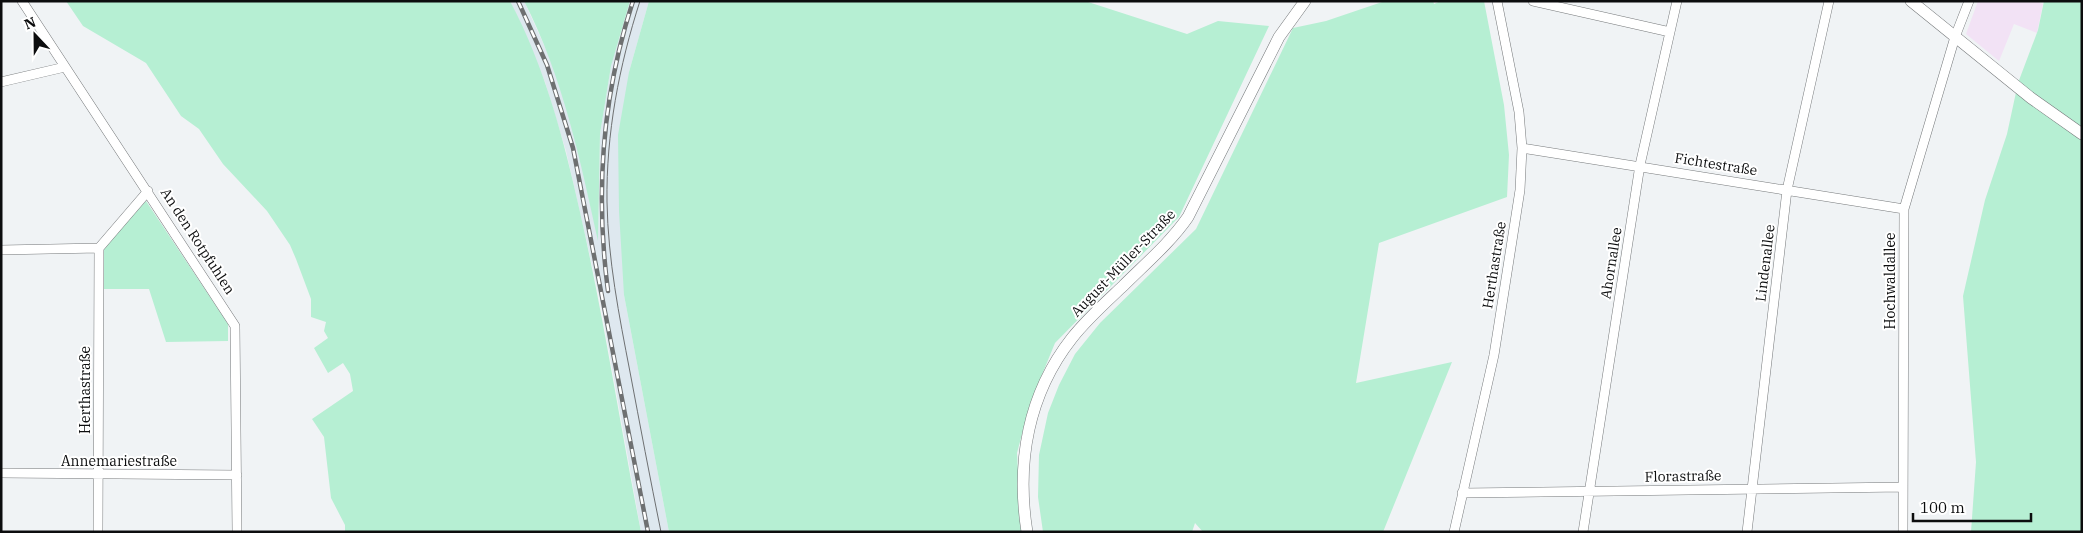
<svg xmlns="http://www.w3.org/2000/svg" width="2083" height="533" font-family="'IBM Plex Serif',serif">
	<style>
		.commercial { fill: #f2e2f5 }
		.built { fill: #dee8ef }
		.green { fill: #b6efd3 }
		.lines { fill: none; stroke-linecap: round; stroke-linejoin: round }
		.minor-casing { stroke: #76797b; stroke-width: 10 }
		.major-casing { stroke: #76797b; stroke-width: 12 }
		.minor { stroke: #fff; stroke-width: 9 }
		.major { stroke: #fff; stroke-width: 11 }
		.tram { stroke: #6e7071; stroke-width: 1 }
		.rail-casing { stroke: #6e7071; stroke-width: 4.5 }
		.rail { stroke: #fff; stroke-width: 2.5; stroke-dasharray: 8; stroke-linecap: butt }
		.labels { text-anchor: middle; stroke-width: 4; stroke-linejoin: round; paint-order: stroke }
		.street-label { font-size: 14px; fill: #0c0d0e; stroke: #fff }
	</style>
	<rect width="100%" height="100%" fill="#f0f3f5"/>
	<!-- commercial -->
	<path class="commercial" d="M1978,1H2036L2043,4L2037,33L2014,24L1999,61L1966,34Z"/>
	<!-- built -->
	<path class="built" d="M510,1H524L558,76L578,146L598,238L600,134L611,65L630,1H649L629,72L624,295L669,532H641L600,300L566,151L545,82Z"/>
	<!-- green -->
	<path class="green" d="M66,1H510C545,67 564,140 580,212C604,318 620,425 641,532H345V525L331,498L324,437L312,419L353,391L350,374L343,363L328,373L314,348L328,338L324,331L326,322L311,317V299L296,259L290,245L267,211L223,164L199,129L181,116L146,63L83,26Z
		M524,1H630L611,66L600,134L598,241C580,159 563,77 524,1Z
		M649,1H1085L1187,34L1218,21L1269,26L1179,217L1055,343L1030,404L1017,453L1021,532H669L624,295L619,211L618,135L629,72Z
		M1385,1H1433L1434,4L1441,1H1484L1504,105L1509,155L1507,197L1379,243L1356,383L1452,362L1383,532H1203L1195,523L1192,532H1043L1038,497L1039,455L1048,413L1059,385L1075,354L1100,323L1196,229L1293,28L1326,21Z
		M2044,1H2082V532H1971L1976,462L1963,296L1985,200L2007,134L2018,83L2038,30Z
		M146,201L228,324V341L166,342L149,289H104V249L107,243Z"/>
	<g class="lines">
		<!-- minor casing -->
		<g class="minor-casing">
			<path id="minor" d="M22,1L235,326L237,532
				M1533,1L1670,32
				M1,82L65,67
				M1522,148L1904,209
				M1,250L99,248L148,191
				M1,473L237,475
				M1462,493L1903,487
				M98,532L99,248
				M1454,532L1494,355L1520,190L1522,148L1519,112L1497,1
				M1583,532L1640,165L1677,1
				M1747,532L1787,190L1829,1
				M1903,532L1904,209L1955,37L1969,1"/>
		</g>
		<!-- major casing -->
		<g class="major-casing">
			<path id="major" d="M1911,1L2031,98L2082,134
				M1027,532C1016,462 1028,394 1072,338C1087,319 1105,303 1123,286C1145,264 1170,243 1188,217L1279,37L1305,1"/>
		</g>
		<!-- minor -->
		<use href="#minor" class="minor"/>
		<!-- major -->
		<use href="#major" class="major"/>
		<!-- tram -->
		<path class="tram" d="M640,1C619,66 606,134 607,202C608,260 619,315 630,372C640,425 650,478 661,532"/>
		<!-- rail casing -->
		<g class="rail-casing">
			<path id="rail" d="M518,1L547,65L573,148L648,532
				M608,291C595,192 602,96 633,1"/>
		</g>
		<!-- rail -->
		<use href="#rail" class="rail"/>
	</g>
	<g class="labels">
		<!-- street labels -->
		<g class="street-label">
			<text transform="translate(1716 164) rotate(9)" y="5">Fichtestraße</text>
			<text transform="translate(198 241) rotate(57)" y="5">An den Rotpfuhlen</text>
			<text transform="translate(1123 263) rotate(-46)" y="5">August-Müller-Straße</text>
			<text transform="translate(1611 263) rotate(-81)" y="5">Ahornallee</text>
			<text transform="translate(1765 263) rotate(-83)" y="5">Lindenallee</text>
			<text transform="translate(1494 265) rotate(-81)" y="5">Herthastraße</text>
			<text transform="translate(1890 281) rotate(-90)" y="5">Hochwaldallee</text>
			<text transform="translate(85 390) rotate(-90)" y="5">Herthastraße</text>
			<text x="119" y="466">Annemariestraße</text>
			<text transform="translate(1683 476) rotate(-1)" y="5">Florastraße</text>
		</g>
	</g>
	<!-- border -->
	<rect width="2083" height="533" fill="none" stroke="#0c0d0e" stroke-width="5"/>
	<!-- north arrow -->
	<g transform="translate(35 35) rotate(338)" stroke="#ffffff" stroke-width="4" paint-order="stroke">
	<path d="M0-4L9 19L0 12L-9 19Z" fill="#0c0d0e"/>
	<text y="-8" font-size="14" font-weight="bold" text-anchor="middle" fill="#0c0d0e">N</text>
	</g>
	<!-- scale -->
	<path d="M1913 513v8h118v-8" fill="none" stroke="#0c0d0e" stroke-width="2.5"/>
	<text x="1920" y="513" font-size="15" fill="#0c0d0e" stroke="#ffffff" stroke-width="4" paint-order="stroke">100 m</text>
</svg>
